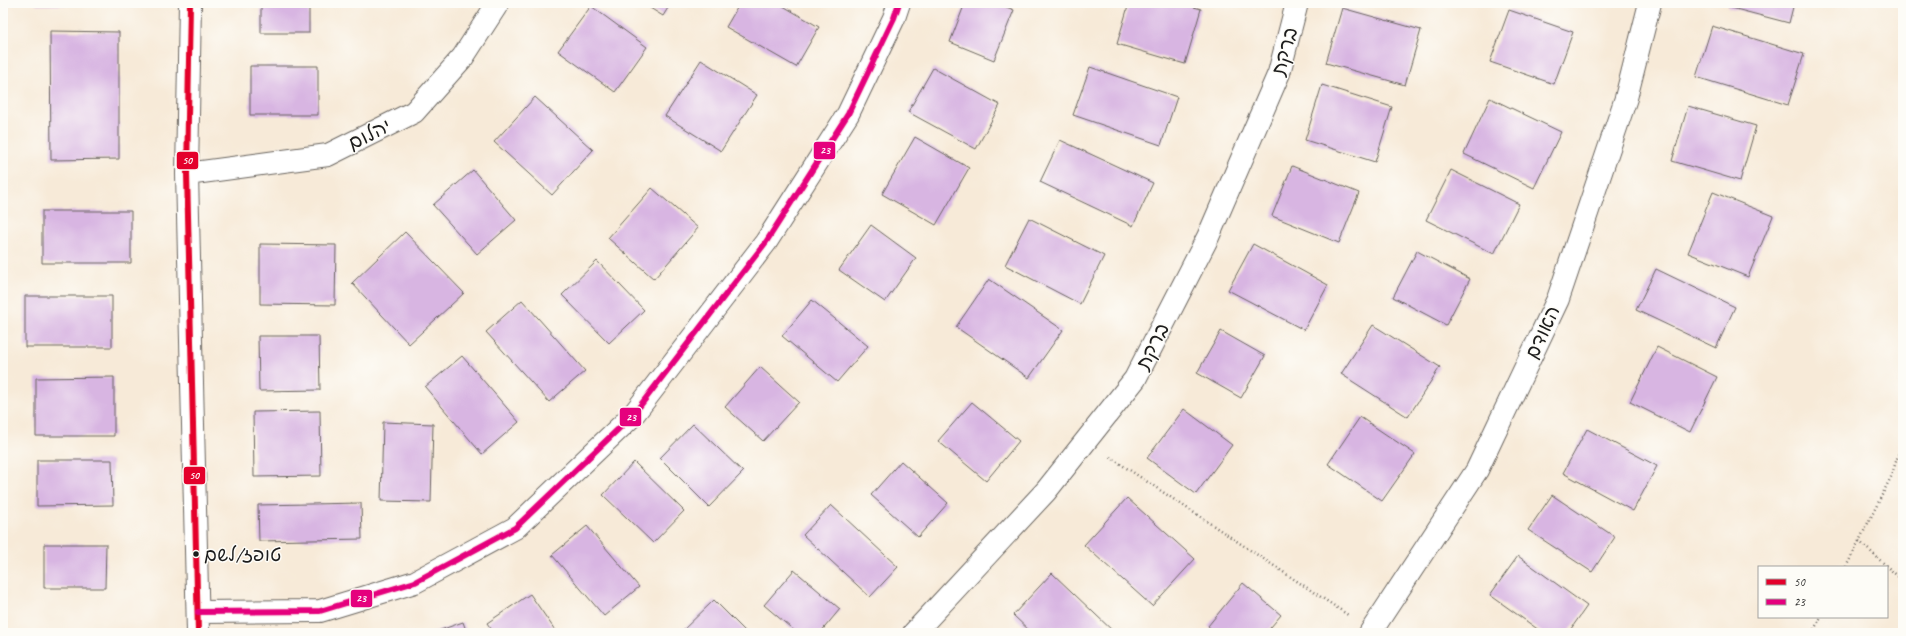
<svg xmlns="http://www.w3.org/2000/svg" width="1906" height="636" font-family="Caveat,'Playpen Sans Hebrew',sans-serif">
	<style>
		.building { fill: #d8b5e2 }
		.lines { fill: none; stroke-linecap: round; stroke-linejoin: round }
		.minor-casing { stroke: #69645e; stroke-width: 24 }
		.tertiary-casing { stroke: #69645e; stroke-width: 24 }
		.path { stroke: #69645e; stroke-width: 2.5; stroke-dasharray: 1 3; stroke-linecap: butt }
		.minor { stroke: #fff; stroke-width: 22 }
		.tertiary { stroke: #fff; stroke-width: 22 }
		.bus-1-casing { stroke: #fdfcf7; stroke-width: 9 }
		.bus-2-casing { stroke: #fdfcf7; stroke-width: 9 }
		.bus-1 { stroke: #e4002b; stroke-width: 6 }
		.bus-2 { stroke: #e5007d; stroke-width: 6 }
		.bus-dot { fill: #1c1c1c; stroke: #fdfcf7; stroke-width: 1.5 }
		.labels { text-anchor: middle; stroke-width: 3; stroke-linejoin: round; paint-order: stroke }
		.bus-label { font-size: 19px; fill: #1c1c1c; stroke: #fdfcf7; text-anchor: start }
		.street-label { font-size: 20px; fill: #1c1c1c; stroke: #fdfcf7 }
		.line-badge { stroke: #fdfcf7; stroke-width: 1.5 }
		.badge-label { font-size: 11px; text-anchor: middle; font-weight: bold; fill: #fff }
	</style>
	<rect width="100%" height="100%" fill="#fdfcf7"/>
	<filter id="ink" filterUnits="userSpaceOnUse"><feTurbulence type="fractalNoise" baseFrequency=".025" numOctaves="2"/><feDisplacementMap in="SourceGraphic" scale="8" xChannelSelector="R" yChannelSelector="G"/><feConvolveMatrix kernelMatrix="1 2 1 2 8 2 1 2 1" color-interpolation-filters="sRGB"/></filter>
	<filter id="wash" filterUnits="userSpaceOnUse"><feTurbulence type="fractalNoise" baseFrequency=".012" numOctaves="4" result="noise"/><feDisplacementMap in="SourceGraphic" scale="16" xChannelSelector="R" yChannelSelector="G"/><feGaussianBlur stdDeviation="0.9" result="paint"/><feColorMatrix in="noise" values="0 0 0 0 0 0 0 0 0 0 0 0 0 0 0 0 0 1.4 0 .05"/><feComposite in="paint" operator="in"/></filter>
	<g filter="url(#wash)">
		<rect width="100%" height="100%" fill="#f7ead8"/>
		<g id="blocks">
			<!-- building -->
			<path class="building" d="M36,3H127V5H36Z
				M261,3H309V33H261Z
				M642,3H671L663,16Z
				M740,3H778L819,27L796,67L726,27Z
				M965,3H996L1014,10L994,60L950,42Z
				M1129,3H1180L1201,9L1185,64L1117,44Z
				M1730,3H1794L1789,23L1728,7Z
				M591,6L647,47L615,92L558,51Z
				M1342,8L1421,30L1405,85L1326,63Z
				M1509,10L1573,32L1554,84L1490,62Z
				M1712,26L1804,54L1788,105L1696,77Z
				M50,31L119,32V159L51,160Z
				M701,60L757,95L721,151L665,116Z
				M250,66H318V115H250Z
				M1090,67L1177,97L1161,145L1073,115Z
				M933,68L1000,105L976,149L908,112Z
				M1322,85L1392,107L1375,162L1305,140Z
				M535,97L593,150L552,195L494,142Z
				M1490,98L1561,132L1534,188L1464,154Z
				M1688,106L1756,126L1740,181L1672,161Z
				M915,137L969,168L936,225L882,194Z
				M1060,140L1153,183L1133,226L1040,182Z
				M1292,166L1359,193L1339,243L1272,216Z
				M473,170L516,220L477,254L433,205Z
				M1451,170L1519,204L1494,254L1426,220Z
				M652,188L698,228L654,279L608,238Z
				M1713,192L1773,216L1748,277L1688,253Z
				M42,211H131V263H42Z
				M1029,218L1104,256L1080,304L1005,265Z
				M871,225L916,258L885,302L839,270Z
				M405,232L464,293L409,344L352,283Z
				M260,244L336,245L335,305L260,304Z
				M1253,244L1328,285L1304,330L1228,290Z
				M1417,251L1470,279L1446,325L1393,297Z
				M597,261L644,310L609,343L562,295Z
				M1656,269L1735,307L1716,348L1636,310Z
				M989,279L1063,330L1029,378L956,327Z
				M25,296H112V347H25Z
				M522,300L585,371L549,402L486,332Z
				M812,300L868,346L837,382L782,336Z
				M1373,325L1440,367L1408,417L1341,374Z
				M1221,331L1265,356L1241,398L1197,373Z
				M258,336H319L320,390L259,391Z
				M1657,347L1717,377L1690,432L1630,402Z
				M462,356L519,422L482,454L425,387Z
				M760,367L799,402L763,441L725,407Z
				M114,377V436H36V378Z
				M972,402L1019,441L986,481L938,441Z
				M1184,409L1232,445L1196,494L1147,458Z
				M320,411L321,476L254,477L253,412Z
				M1360,417L1415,454L1382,501L1328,464Z
				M383,422L433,424L431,502L381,501Z
				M693,424L743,472L709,507L660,458Z
				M1587,429L1657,466L1633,511L1563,473Z
				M37,460H112L113,505L37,506Z
				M901,461L948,503L918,537L871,495Z
				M634,462L684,511L653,543L603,495Z
				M1552,495L1615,537L1592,572L1528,530Z
				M1127,498L1195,559L1152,606L1084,545Z
				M361,503L362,539L259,541L258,505Z
				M831,505L898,567L870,597L803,535Z
				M587,526L639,587L604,616L552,555Z
				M44,544H106L105,588H44Z
				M1518,556L1587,606L1568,633H1543L1490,595Z
				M794,570L840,609L820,633H797L764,605Z
				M1052,573L1115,633H1032L1013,615Z
				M1243,583L1281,615L1266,633H1216L1208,626Z
				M530,594L557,633H494L487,623Z
				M714,600L747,633H680Z
				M463,622L467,633H432Z"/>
		</g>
	</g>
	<g filter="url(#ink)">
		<use href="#blocks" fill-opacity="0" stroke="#69645e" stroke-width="1"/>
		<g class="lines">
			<!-- minor casing -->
			<g class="minor-casing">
				<path id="minor" d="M190,3L187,174L198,633
					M187,174L328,155L414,112L463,57L498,3
					M198,612L320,611L415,582L515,528L633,415L766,242L848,114L894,18L899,3
					M914,633L1046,491L1135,379L1208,237L1279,73L1297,3"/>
			</g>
			<!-- tertiary casing -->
			<g class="tertiary-casing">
				<path id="tertiary" d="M1370,633L1477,470L1558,299L1626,98L1650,3"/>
			</g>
			<!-- path -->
			<path class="path" d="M1110,457L1348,615
				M1859,541L1903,581
				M1846,567L1891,477L1903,440
				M1812,633L1821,617"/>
			<!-- minor -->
			<use href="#minor" class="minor"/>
			<!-- tertiary -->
			<use href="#tertiary" class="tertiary"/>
			<!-- bus-1 casing -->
			<g class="bus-1-casing">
				<path id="bus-1" d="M190,3L187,174L198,633"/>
			</g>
			<!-- bus-2 casing -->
			<g class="bus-2-casing">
				<path id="bus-2" d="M198,612L320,611L415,582L515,528L633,415L766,242L848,114L894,18L899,3"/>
			</g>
			<!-- bus-1 -->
			<use href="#bus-1" class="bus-1"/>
			<!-- bus-2 -->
			<use href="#bus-2" class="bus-2"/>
		</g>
	</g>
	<!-- markers -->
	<circle class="bus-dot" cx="196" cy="554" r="3.5"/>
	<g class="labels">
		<!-- bus labels -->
		<g class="bus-label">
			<text x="204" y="561">טופז/לשם</text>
		</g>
		<!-- street labels -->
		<g class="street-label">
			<text transform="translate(1284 51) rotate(-74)" y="7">ברקת</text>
			<text transform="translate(369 134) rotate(-27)" y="7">יהלום</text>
			<text transform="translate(1542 332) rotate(-65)" y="7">האודם</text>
			<text transform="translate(1152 346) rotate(-63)" y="7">ברקת</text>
		</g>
	</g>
	<g class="line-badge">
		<rect x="813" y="141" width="23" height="19" rx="4" fill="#e5007d"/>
		<rect x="176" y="151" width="23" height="19" rx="4" fill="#e4002b"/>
		<rect x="619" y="407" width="23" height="20" rx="4" fill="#e5007d"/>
		<rect x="183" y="466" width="23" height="19" rx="4" fill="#e4002b"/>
		<rect x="350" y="589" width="23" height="19" rx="4" fill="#e5007d"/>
	</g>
	<g class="badge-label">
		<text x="825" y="154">23</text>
		<text x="187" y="164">50</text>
		<text x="631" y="421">23</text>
		<text x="194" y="479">50</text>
		<text x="361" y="602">23</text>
	</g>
	<!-- margin -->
	<rect width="1906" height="636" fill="none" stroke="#fdfcf7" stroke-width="16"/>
	<!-- legend -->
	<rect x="1758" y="566" width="130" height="52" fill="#fdfcf7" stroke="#a3a29f"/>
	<rect x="1766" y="579" width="20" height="6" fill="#e4002b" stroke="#a3a29f"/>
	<text x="1794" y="586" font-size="12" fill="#1c1c1c">50</text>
	<rect x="1766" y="599" width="20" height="6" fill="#e5007d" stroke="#a3a29f"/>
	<text x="1794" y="606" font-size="12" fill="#1c1c1c">23</text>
</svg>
